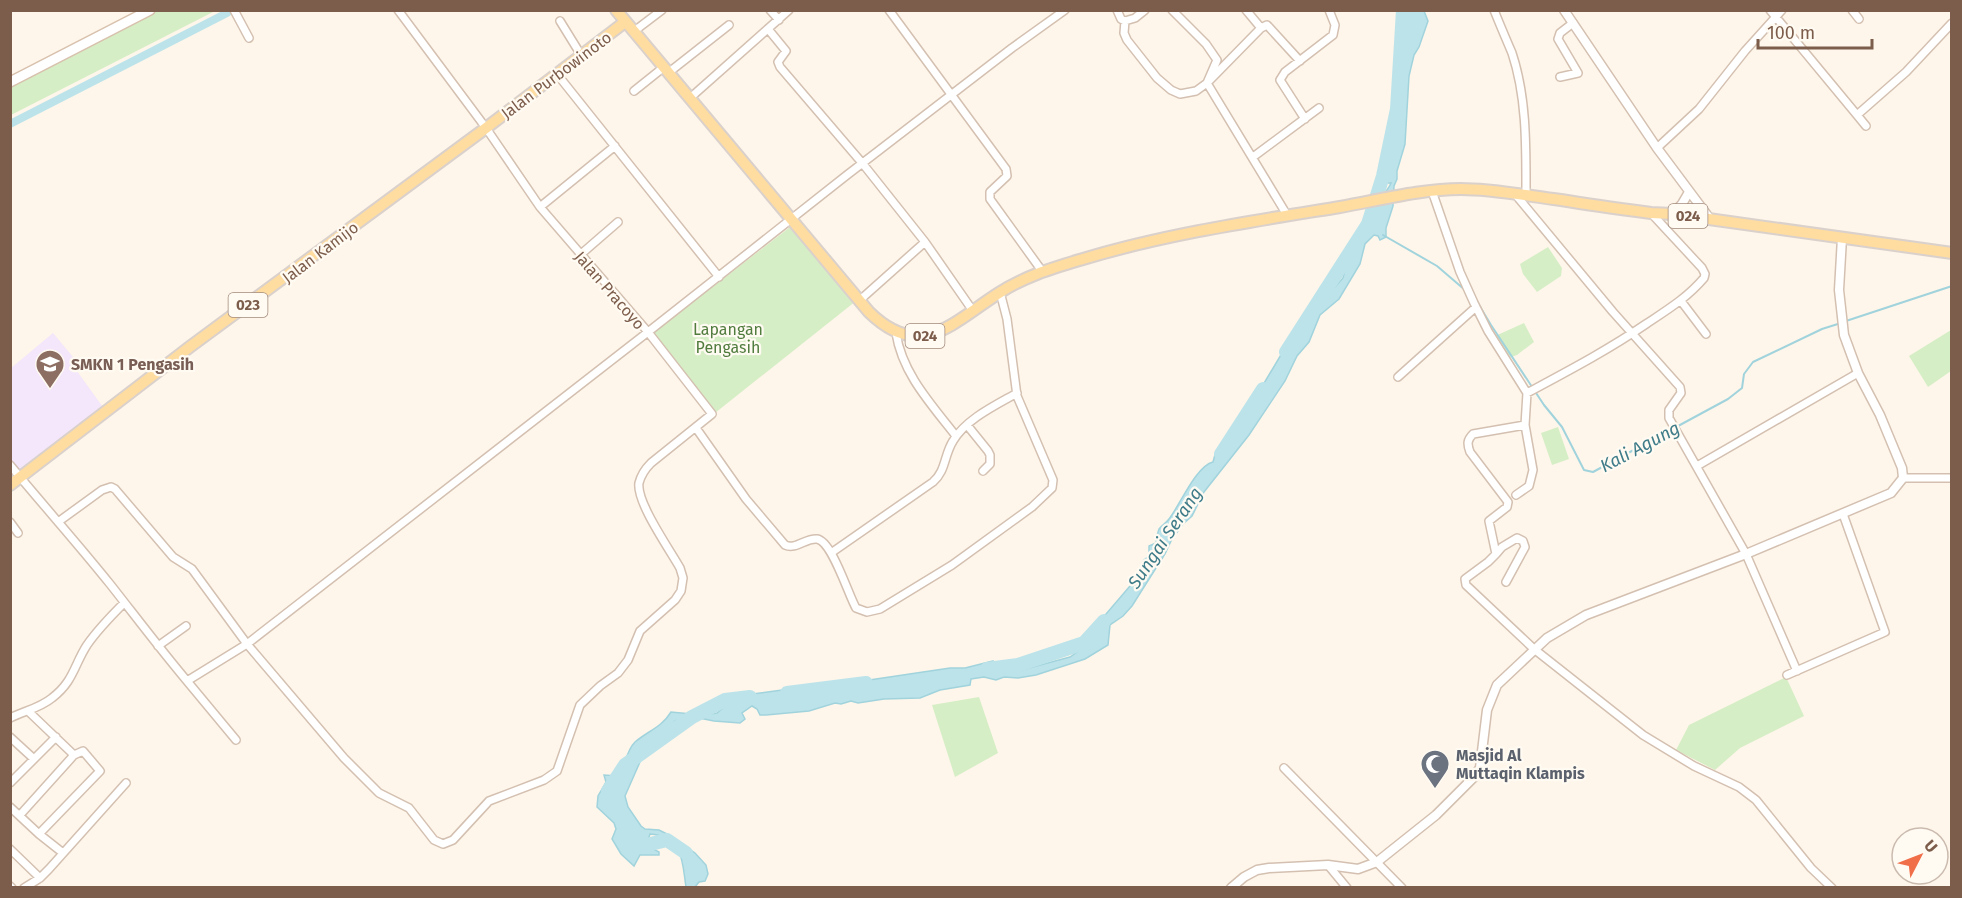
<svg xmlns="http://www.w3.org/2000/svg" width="1962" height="898" font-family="'Fira Sans',sans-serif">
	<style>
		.education { fill: #f4e6fb }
		.green { fill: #d6eec6 }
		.water { fill: #bce3ea; stroke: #a1d3dd; stroke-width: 1.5 }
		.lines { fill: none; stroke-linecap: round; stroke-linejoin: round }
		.stream { stroke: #a1d3dd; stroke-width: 2 }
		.canal { stroke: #bce3ea; stroke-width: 8 }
		.river { stroke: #bce3ea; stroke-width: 14 }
		.minor-casing { stroke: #d4c0b1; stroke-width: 10 }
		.tertiary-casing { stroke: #d4c0b1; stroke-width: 11 }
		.secondary-casing { stroke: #d8c1ad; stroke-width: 12 }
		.primary-casing { stroke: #dad1cc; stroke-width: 14 }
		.minor { stroke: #fff; stroke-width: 7 }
		.tertiary { stroke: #fff; stroke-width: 8 }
		.secondary { stroke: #fff; stroke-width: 9 }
		.primary { stroke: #ffdca0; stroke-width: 10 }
		.labels { text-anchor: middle; stroke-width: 4.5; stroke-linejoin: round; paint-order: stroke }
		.shield { fill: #fffaf2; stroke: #a38b7c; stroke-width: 1.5 }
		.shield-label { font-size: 15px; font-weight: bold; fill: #7c5c4a }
		.street-label { font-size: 16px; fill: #7c5c4a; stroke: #fffaf2 }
		.park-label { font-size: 16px; fill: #507c3e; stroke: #fffaf2 }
		.education-label { font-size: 16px; font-weight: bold; fill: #785e54; stroke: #fffaf2; text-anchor: start }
		.worship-label { font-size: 16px; font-weight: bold; fill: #5b616d; stroke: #fffaf2; text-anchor: start }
		.water-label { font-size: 18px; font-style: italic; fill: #3f7c89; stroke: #fffaf2 }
	</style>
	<rect width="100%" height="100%" fill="#fef6ea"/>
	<!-- education -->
	<path class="education" d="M53,333L78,363L74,367L105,410L21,473L11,460L10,369Z"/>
	<!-- green -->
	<path class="green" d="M157,11H215L11,115V84Z
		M794,224L856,301L715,413L653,333Z
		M1548,247L1562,268L1561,276L1537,292L1523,274L1520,264Z
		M1524,323L1534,342L1517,355L1506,359L1493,337Z
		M1951,330V371L1928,387L1909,356Z
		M1558,427L1569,459L1552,465L1541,433Z
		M1786,677L1804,716L1740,748L1715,770L1676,750L1689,725Z
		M979,697L998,753L955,777L932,705Z"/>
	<!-- water -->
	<path class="water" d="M1398,11H1424L1428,21L1419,47L1414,55L1409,76L1405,144L1397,171V179L1394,186L1393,206L1386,228V237L1380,240L1378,236L1374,235L1365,244L1360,264L1339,299L1320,315L1309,342L1297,356L1285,381L1249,435L1204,492L1192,516L1183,524L1172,539L1165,554L1132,606L1123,616L1110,625L1108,645L1085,659L1036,675L1018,678L1004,677L996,680L984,677L971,679L970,685L940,690L920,698L884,699L858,703L851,701L841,704L835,703L809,711L766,715H760L757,709L752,706L742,713L745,719L740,723L714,721L689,716L675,721L666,733L647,746L625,796L628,807L641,826L645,829L659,830L669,835L695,853L706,865L708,874L705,881L699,882L695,887H686C682,861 684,837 650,834L647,843L651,848L659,852V855H640L634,866L621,854L612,839L616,829L614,823L597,807L598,796L606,782L604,775L619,776C626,766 625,752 635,742C648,731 662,727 671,712L703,715L717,713L737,696L797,688L812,694L842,688L856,682L950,668H965L993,661V664L1018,671L1070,657L1087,645L1091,640L1094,628L1130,586L1141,568L1144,560L1149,556V546L1156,543C1156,538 1157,534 1159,529C1162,525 1166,523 1169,519C1180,505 1196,466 1213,462L1216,451L1235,435L1251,412L1254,400L1285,348L1313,320L1328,295L1343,278L1347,261L1360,245L1365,233L1366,222L1389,187L1391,183H1387L1386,166L1397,119L1395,108L1400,90L1403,68V50L1398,37Z"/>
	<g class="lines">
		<!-- stream -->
		<path class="stream" d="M1383,235L1437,266L1465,290
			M1476,300L1491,325L1544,405L1562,427L1584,470L1593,472L1728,399L1742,388L1744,374L1753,362L1822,329L1841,323
			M1846,321L1952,286"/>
		<!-- canal -->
		<path class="canal" d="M10,124L227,13"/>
		<!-- river -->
		<path class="river" d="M1286,352L1368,224L1383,176L1397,109L1403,10
			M1221,454L1263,389
			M987,669L1018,665L1084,643L1104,621
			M787,693L866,683
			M608,791L625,765L692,717L725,700L750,697
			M632,844L634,848L667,840L686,853"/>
		<!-- minor casing -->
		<g class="minor-casing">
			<path id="minor" d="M234,10L249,38
				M398,10L486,128L540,207L648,332L847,175L1012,48L1065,10
				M770,10L779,20
				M889,10L1006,169L1007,176L990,192V199L1042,271
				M1117,10L1121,19L1125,21L1135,18L1145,10
				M1246,10L1261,28L1207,83L1287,215
				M1494,10C1500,25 1506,39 1512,53C1527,98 1526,148 1526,195
				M1770,10L1857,115L1906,72L1952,23
				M1852,10L1859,19
				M560,21L581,55
				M1125,21L1124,33L1127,40L1157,78L1171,90L1180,94L1196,91L1207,83L1217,60L1206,44L1172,10
				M1261,28L1267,25L1300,61
				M768,29L786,51L778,62L780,67L863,164L925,242L973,311
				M633,32L662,10
				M668,73L729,25
				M557,74L719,277
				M1560,77L1578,73L1558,39L1560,33L1573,23
				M634,91L664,67
				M690,98L789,10
				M1857,115L1866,126
				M1305,119L1280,80L1285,72L1333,35L1335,25L1329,10
				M1657,148L1699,109L1745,51L1782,10
				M1253,157L1319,108
				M1432,191L1460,272L1474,303L1488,331L1527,393L1525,425L1533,470L1529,486L1516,495
				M1515,194L1613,312L1680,387L1681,393L1669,410V418L1746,554L1797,671
				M540,207L615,146
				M580,255L618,222
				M860,300L925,242
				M1681,301L1706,334
				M896,333C902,373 931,404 956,436
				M1398,377L1476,307
				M1527,393C1568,371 1608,350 1646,324C1667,310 1687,298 1704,278L1705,274L1702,268L1651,213
				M967,425L988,451L990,455V464L983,471
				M696,428L746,499L785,545C796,550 805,538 817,539C832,541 848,594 856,608L867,612L880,609L952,565L1032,507L1052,488L1053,480L1017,396L1007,319L1000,292
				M10,465C43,505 78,544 110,584C136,617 160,649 187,681L247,644L344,758L379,793L409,808L434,840L443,844L453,840L489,801L544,780L557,771L580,705L600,686L618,673L628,660L640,631L675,600L681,591L683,578L680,568C670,550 636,502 639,483C641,475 645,469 651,463L712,414L648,332L247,644L192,569L173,557L115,489L111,487L102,490L58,522
				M1697,466L1858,373
				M1903,478H1952
				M10,522L18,533
				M831,553L933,482C946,471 944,455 953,441C966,419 996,405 1017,393
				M1496,554L1488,562L1465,579L1466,585L1534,649L1643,735L1694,766L1739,787L1756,800L1811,868L1832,888
				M1506,582L1525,547L1523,541L1517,538L1502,547L1496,554L1489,521L1507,507L1508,502L1470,452C1467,444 1467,440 1473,434L1525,425
				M158,646L186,626
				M1787,675L1885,632L1843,514
				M187,681L236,740
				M28,711L74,755
				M10,718C24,711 40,708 52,698C74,681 74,665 87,645C98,629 111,616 124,603
				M10,737L34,759
				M1284,768L1402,888
				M10,783L56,737
				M10,807L39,834L63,853
				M20,815L74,755L83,751L100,771L39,834
				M10,849L40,878
				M1328,865L1347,888
				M10,886L12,888
				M24,888L40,878L49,869L126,783"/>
		</g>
		<!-- tertiary casing -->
		<g class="tertiary-casing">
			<path id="tertiary" d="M1564,10L1657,148L1710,219
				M1673,214L1682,204L1689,192
				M1231,888L1244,877L1257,870L1269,868L1328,865L1358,869L1377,862L1436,815L1473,778L1480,768L1487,710L1497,685L1547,638L1586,615L1746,554L1891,493L1903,478L1902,468L1880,415L1858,373L1844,335L1839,290L1842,238"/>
		</g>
		<!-- secondary casing -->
		<g class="secondary-casing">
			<path id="secondary" d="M10,82L150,10"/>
		</g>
		<!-- primary casing -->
		<g class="primary-casing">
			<path id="primary" d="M616,10L869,312C920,362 952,323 999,293C1025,276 1053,268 1083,259C1166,234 1254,221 1340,207C1380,200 1421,189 1461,189C1494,189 1528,196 1561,200C1591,205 1621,209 1651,213L1673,214L1952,253
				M10,485L191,346L486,128L625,22"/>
		</g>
		<!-- minor -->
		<use href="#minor" class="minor"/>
		<!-- tertiary -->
		<use href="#tertiary" class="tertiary"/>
		<!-- secondary -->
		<use href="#secondary" class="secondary"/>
		<!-- primary -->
		<use href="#primary" class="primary"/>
	</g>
	<!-- icons -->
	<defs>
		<g id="school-pin" transform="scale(1.5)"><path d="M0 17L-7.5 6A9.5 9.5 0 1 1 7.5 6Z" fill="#8d6e63" stroke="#fffaf2"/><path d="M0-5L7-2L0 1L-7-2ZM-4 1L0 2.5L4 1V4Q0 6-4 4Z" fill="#fff"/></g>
		<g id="mosque-pin" transform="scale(1.5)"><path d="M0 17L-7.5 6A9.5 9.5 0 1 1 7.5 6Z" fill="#6b7280" stroke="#fffaf2"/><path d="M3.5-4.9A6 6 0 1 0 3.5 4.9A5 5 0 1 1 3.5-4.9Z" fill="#fff"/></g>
	</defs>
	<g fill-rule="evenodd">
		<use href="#school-pin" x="50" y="364"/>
		<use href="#mosque-pin" x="1435" y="764"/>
	</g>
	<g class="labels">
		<!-- shield labels -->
		<g class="shield">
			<rect x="1668.5" y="204" width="39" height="24" rx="4.5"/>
			<rect x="228.5" y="293" width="39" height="24" rx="4.5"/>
			<rect x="905.5" y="324" width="39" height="24" rx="4.5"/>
		</g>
		<g class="shield-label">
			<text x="1688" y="221">024</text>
			<text x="248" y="310">023</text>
			<text x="925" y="341">024</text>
		</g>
		<!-- street labels -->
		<g class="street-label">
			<text transform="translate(556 75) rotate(-37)" y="6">Jalan Purbowinoto</text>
			<text transform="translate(320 252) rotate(-37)" y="6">Jalan Kamijo</text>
			<text transform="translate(610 290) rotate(49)" y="6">Jalan Pracoyo</text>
		</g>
		<!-- park labels -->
		<g class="park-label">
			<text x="728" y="335">Lapangan<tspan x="728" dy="18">Pengasih</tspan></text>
		</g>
		<!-- education labels -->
		<g class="education-label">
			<text x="71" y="370">SMKN 1 Pengasih</text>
		</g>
		<!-- worship labels -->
		<g class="worship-label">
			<text x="1456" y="761">Masjid Al<tspan x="1456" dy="18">Muttaqin Klampis</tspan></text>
		</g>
		<!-- water labels -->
		<g class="water-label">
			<text transform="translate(1640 447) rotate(-28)" y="6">Kali Agung</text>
			<text transform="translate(1165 538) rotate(-56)" y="6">Sungai Serang</text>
		</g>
	</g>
	<!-- border -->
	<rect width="1962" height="898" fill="none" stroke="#7c5c4a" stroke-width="24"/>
	<!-- north arrow -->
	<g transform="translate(1920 856) rotate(48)"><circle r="28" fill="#fffaf2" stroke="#cbbbaf" stroke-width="1.5"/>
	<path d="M0-4.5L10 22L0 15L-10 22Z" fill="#f06e48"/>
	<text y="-9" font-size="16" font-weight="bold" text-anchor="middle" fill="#7c5c4a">U</text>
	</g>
	<!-- scale -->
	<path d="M1758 39v9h114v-9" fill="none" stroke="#7c5c4a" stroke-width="3"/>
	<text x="1767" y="39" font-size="18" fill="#7c5c4a" stroke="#fffaf2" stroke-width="4.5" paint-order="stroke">100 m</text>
</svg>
